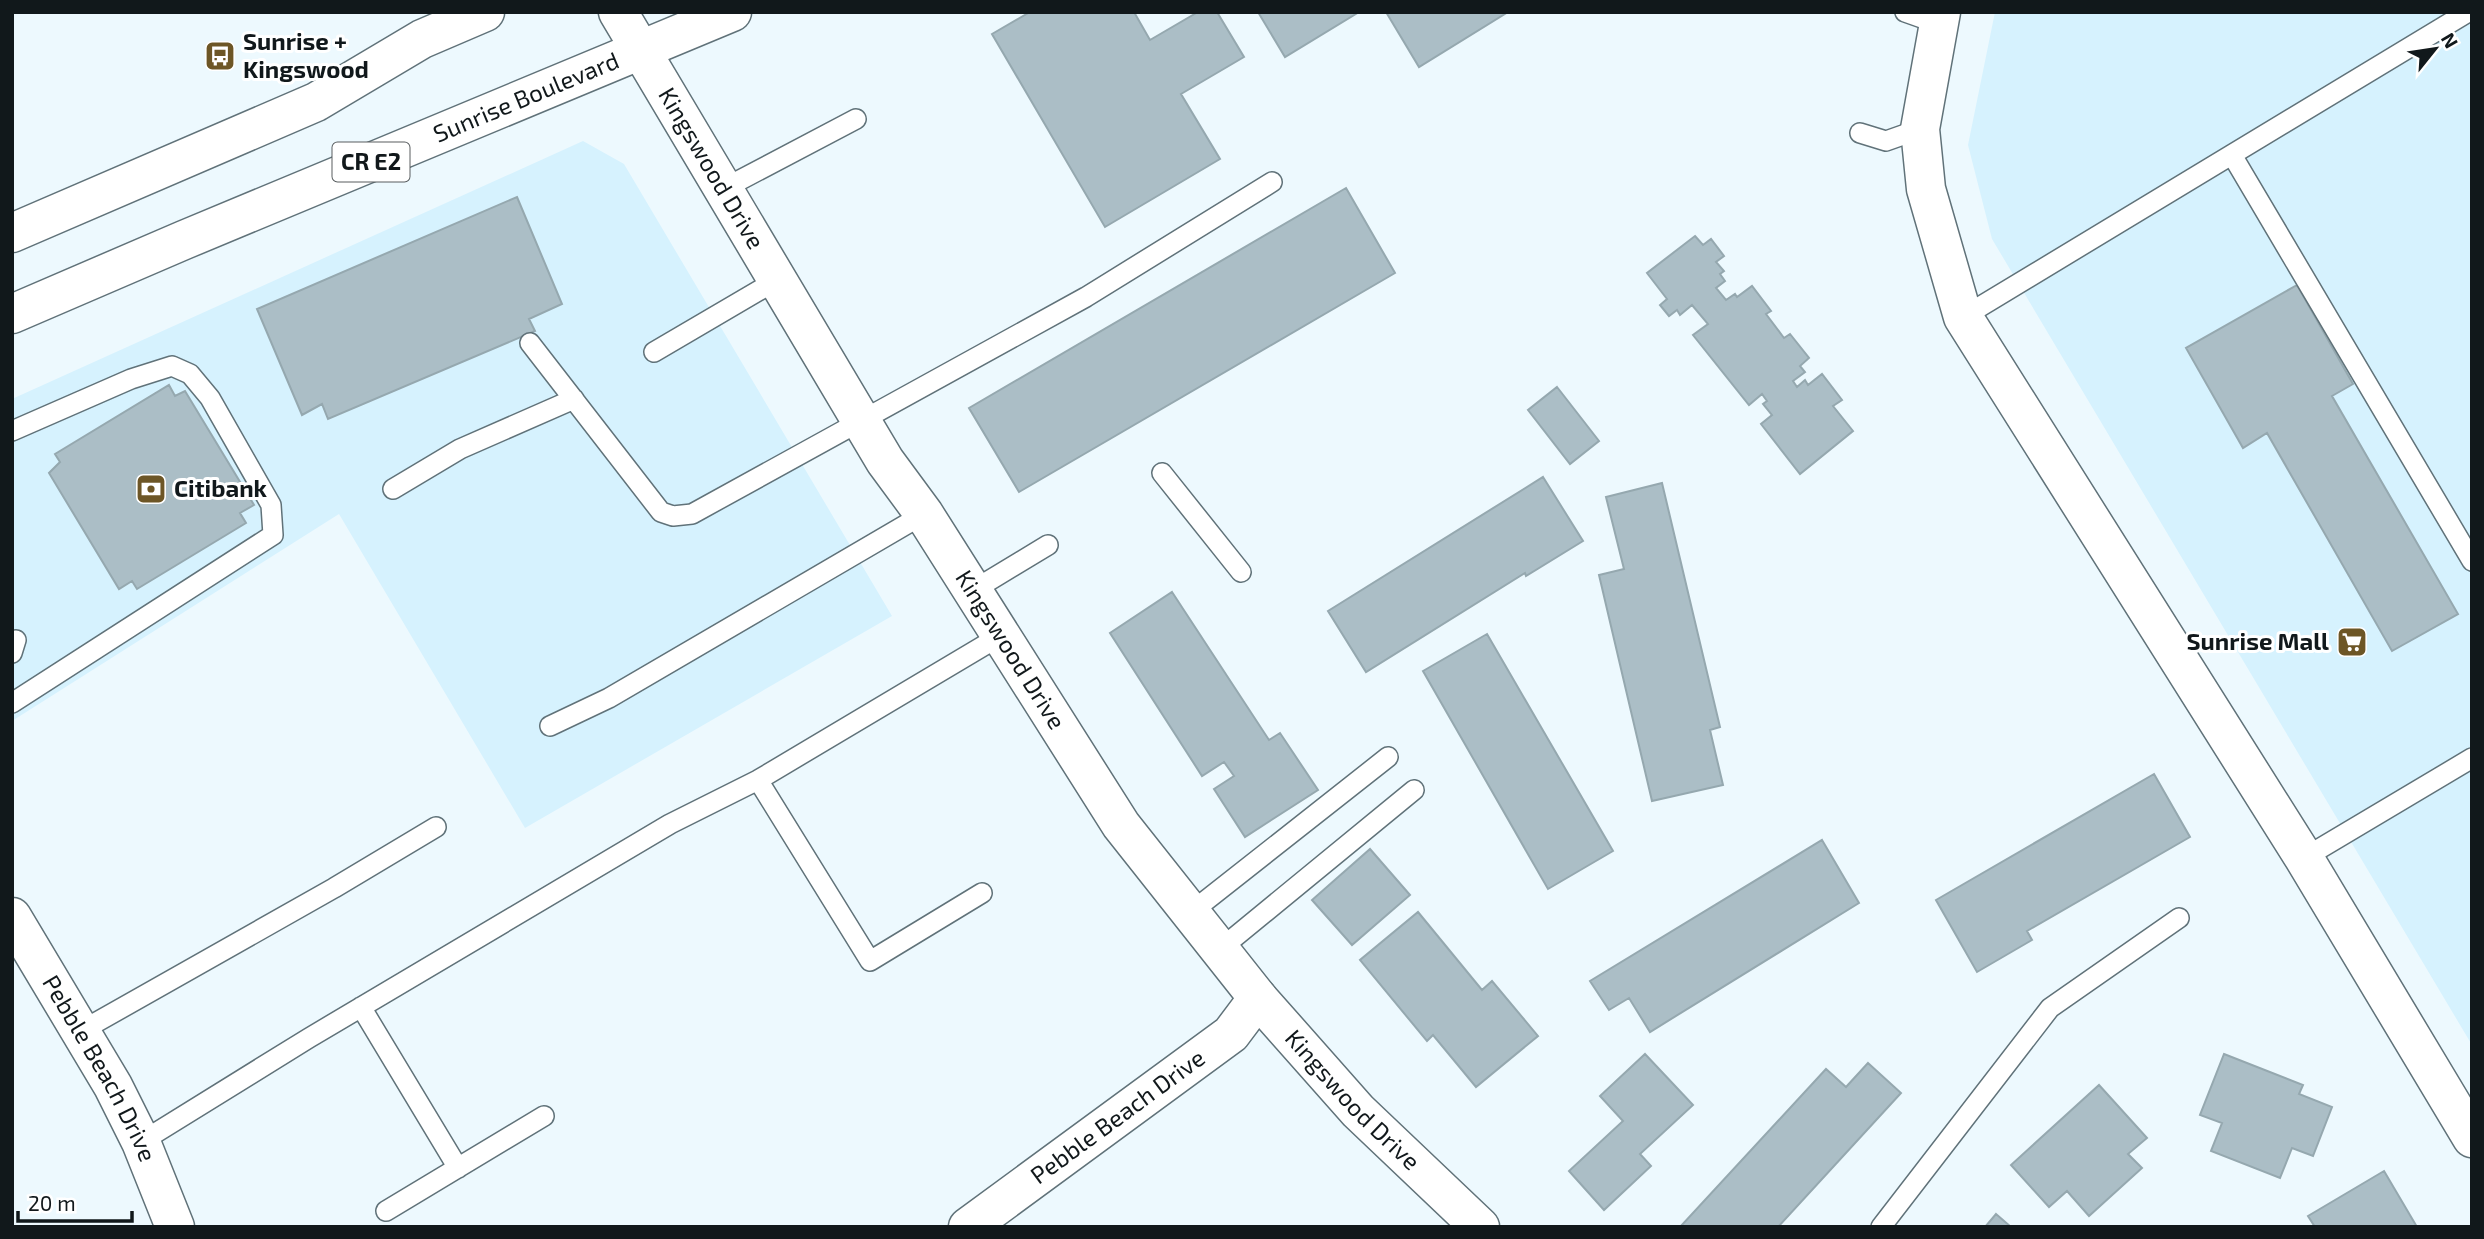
<svg xmlns="http://www.w3.org/2000/svg" width="2484" height="1239" font-family="'Exo 2',sans-serif">
	<style>
		.built { fill: #d6f2fe }
		.building { fill: #abbec6; stroke: #95a8af; stroke-width: 2 }
		.lines { fill: none; stroke-linecap: round; stroke-linejoin: round }
		.lane-casing { stroke: #607279; stroke-width: 22 }
		.street-casing { stroke: #607279; stroke-width: 41 }
		.secondary-casing { stroke: #607279; stroke-width: 41 }
		.primary-casing { stroke: #607279; stroke-width: 41 }
		.lane { stroke: #fff; stroke-width: 19 }
		.street { stroke: #fff; stroke-width: 38 }
		.secondary { stroke: #fff; stroke-width: 38 }
		.primary { stroke: #fff; stroke-width: 38 }
		.labels { text-anchor: middle; stroke-width: 6; stroke-linejoin: round; paint-order: stroke }
		.shield { fill: #fff; stroke: #585d5f; stroke-width: 2 }
		.shield-label { font-size: 23px; font-weight: bold; fill: #11181b }
		.poi-label { font-size: 24px; font-weight: bold; fill: #11181b; stroke: #fff; text-anchor: start }
		.street-label { font-size: 24px; fill: #11181b; stroke: #fff }
	</style>
	<rect width="100%" height="100%" fill="#edf9fe"/>
	<!-- built -->
	<path class="built" d="M1995,12H2472V1045L1992,239L1968,145Z
		M583,141L624,164L892,616L525,828L339,514L12,721V399Z"/>
	<!-- building -->
	<path class="building" d="M1030,12H1134L1150,40L1198,12H1217L1244,57L1181,94L1220,159L1105,227L992,34Z
		M1258,12H1359L1285,57Z
		M1386,12H1508L1419,67Z
		M1346,188L1395,273L1019,492L969,408Z
		M517,197L562,304L529,319L535,331L328,419L322,404L302,415L257,309Z
		M1695,236L1703,245L1711,239L1724,256L1716,262L1724,271L1720,274L1725,281L1716,288L1726,300L1735,294L1737,297L1752,286L1771,311L1766,314L1784,338L1790,334L1809,358L1800,366L1805,372L1793,381L1797,387L1805,380L1808,385L1822,374L1842,400L1833,406L1853,431L1800,474L1761,424L1772,415L1763,404L1767,401L1762,394L1749,405L1693,335L1708,324L1692,305L1680,315L1677,310L1669,316L1660,305L1667,299L1647,273Z
		M2297,285L2353,384L2332,396L2458,614L2392,651L2267,433L2243,448L2186,348Z
		M169,385L175,396L185,391L254,505L240,513L246,523L137,589L132,581L119,589L49,473L60,462L55,454Z
		M1557,387L1599,441L1570,464L1528,410Z
		M1543,477L1583,541L1526,576L1525,573L1366,672L1328,611Z
		M1662,483L1720,727L1710,730L1723,785L1652,801L1599,575L1624,569L1606,497Z
		M1172,592L1269,740L1280,733L1318,790L1245,837L1214,789L1234,776L1224,762L1202,776L1110,633Z
		M1487,634L1613,851L1548,889L1423,671Z
		M2154,774L2190,837L2027,931L2032,940L1977,972L1936,900Z
		M1822,840L1859,903L1650,1032L1629,998L1609,1010L1590,981Z
		M1370,849L1410,895L1352,945L1312,900Z
		M1418,912L1482,990L1492,981L1538,1036L1476,1087L1433,1035L1427,1041L1360,960Z
		M1645,1054L1693,1105L1640,1154L1651,1166L1604,1210L1569,1171L1623,1121L1600,1096Z
		M2224,1054L2303,1085L2299,1094L2332,1107L2313,1156L2292,1148L2280,1178L2211,1151L2222,1123L2200,1115Z
		M1868,1063L1901,1093L1778,1227H1680L1826,1069L1846,1087Z
		M2099,1085L2147,1138L2128,1154L2142,1168L2089,1216L2067,1191L2049,1207L2011,1165Z
		M2384,1171L2417,1227H2315L2308,1216Z
		M1996,1214L2011,1227H1985Z"/>
	<g class="lines">
		<!-- lane casing -->
		<g class="lane-casing">
			<path id="lane" d="M1905,12L1939,24
				M1860,133L1886,141L1920,129
				M2232,155L2472,561
				M723,189L856,119
				M1963,317L2468,12
				M530,343L661,512L673,516L692,514L1086,297L1272,182
				M654,352L777,280
				M12,431L131,379L172,366L190,374L210,398L271,505L273,535L12,703
				M1162,473L1241,572
				M393,489L460,449L574,399
				M972,591L1048,545
				M12,653L16,640
				M550,726L609,698L924,514
				M758,780L870,961L982,893
				M2304,858L2472,758
				M1190,913L1388,757
				M1219,950L1414,790
				M361,1007L458,1168
				M81,1031L334,888L436,827
				M141,1142L309,1038L670,824L758,780L1000,636
				M386,1211L544,1116
				M1881,1227L2050,1008L2179,918"/>
		</g>
		<!-- street casing -->
		<g class="street-casing">
			<g id="street">
				<path d="M1941,12L1920,129L1926,189L1963,317L2304,858L2472,1138"/>
				<path id="s1" d="M12,917L113,1086L141,1142L175,1227"/>
				<path id="s2" d="M968,1227L1231,1034L1258,998"/>
			</g>
		</g>
		<!-- secondary casing -->
		<g class="secondary-casing">
			<g id="secondary">
				<path id="s3" d="M618,12L885,461L924,514L1121,825L1258,998L1358,1111L1480,1227"/>
			</g>
		</g>
		<!-- primary casing -->
		<g class="primary-casing">
			<g id="primary">
				<path d="M12,233L316,102L422,39L485,12"/>
				<path id="s4" d="M12,314L184,240L732,12"/>
			</g>
		</g>
		<!-- lane -->
		<use href="#lane" class="lane"/>
		<!-- street -->
		<use href="#street" class="street"/>
		<!-- secondary -->
		<use href="#secondary" class="secondary"/>
		<!-- primary -->
		<use href="#primary" class="primary"/>
	</g>
	<!-- icons -->
	<defs>
		<g id="bus-square" transform="scale(1.575)"><rect x="-9" y="-9" width="18" height="18" rx="4" fill="#6d5626" stroke="#fff"/><path d="M-5-6H5V4H4V6H2V4H-2V6H-4V4H-5ZM-3.5-4V0h7V-4ZM-3.5 1.2v1.5H-2V1.2ZM2 1.2v1.5H3.5V1.2Z" fill="#fff"/></g>
		<g id="bank-square" transform="scale(1.575)"><rect x="-9" y="-9" width="18" height="18" rx="4" fill="#6d5626" stroke="#fff"/><path d="M-6-4H6V4H-6ZM0-2.3a2.3 2.3 0 1 0 0 4.6a2.3 2.3 0 1 0 0-4.6Z" fill="#fff"/></g>
		<g id="supermarket-square" transform="scale(1.575)"><rect x="-9" y="-9" width="18" height="18" rx="4" fill="#6d5626" stroke="#fff"/><path d="M-6-5.5h2.5l.6 2H6L4.5 2H-2.5L-4.4-4H-6ZM-1.5 3.2a1.3 1.3 0 1 0 .1 0ZM3 3.2a1.3 1.3 0 1 0 .1 0Z" fill="#fff"/></g>
	</defs>
	<g fill-rule="evenodd">
		<use href="#bus-square" x="220" y="56"/>
		<use href="#bank-square" x="151" y="489"/>
		<use href="#supermarket-square" x="2352" y="642"/>
	</g>
	<g class="labels">
		<!-- shield labels -->
		<rect class="shield" x="332.5" y="142.5" width="77" height="39" rx="5"/>
		<g class="shield-label">
			<text x="371" y="170">CR E2</text>
		</g>
		<!-- poi labels -->
		<g class="poi-label">
			<text x="243" y="50">Sunrise +<tspan x="243" dy="28">Kingswood</tspan></text>
			<text x="174" y="497">Citibank</text>
			<text x="2329" y="650" text-anchor="end">Sunrise Mall</text>
		</g>
		<!-- street labels -->
		<g class="street-label">
			<text dy="8" stroke="none"><textPath href="#s4" startOffset="558">Sunrise Boulevard</textPath></text>
			<text dy="8" stroke="none"><textPath href="#s3" startOffset="182">Kingswood Drive</textPath></text>
			<text dy="8" stroke="none"><textPath href="#s3" startOffset="749">Kingswood Drive</textPath></text>
			<text dy="8" stroke="none"><textPath href="#s1" startOffset="175">Pebble Beach Drive</textPath></text>
			<text dy="8" stroke="none"><textPath href="#s3" startOffset="1316">Kingswood Drive</textPath></text>
			<text dy="8" stroke="none"><textPath href="#s2" startOffset="186">Pebble Beach Drive</textPath></text>
		</g>
	</g>
	<!-- border -->
	<rect width="2484" height="1239" fill="none" stroke="#11181b" stroke-width="28"/>
	<!-- north arrow -->
	<g transform="translate(2435 49) rotate(60)" stroke="#ffffff" stroke-width="5" paint-order="stroke">
	<path d="M0-5L12 26L0 18L-12 26Z" fill="#11181b"/>
	<text y="-10" font-size="19" font-weight="bold" text-anchor="middle" fill="#11181b">N</text>
	</g>
	<!-- scale -->
	<path d="M18 1211v10h114v-10" fill="none" stroke="#11181b" stroke-width="3.5"/>
	<text x="28" y="1211" font-size="21" fill="#11181b" stroke="#ffffff" stroke-width="5" paint-order="stroke">20 m</text>
</svg>
